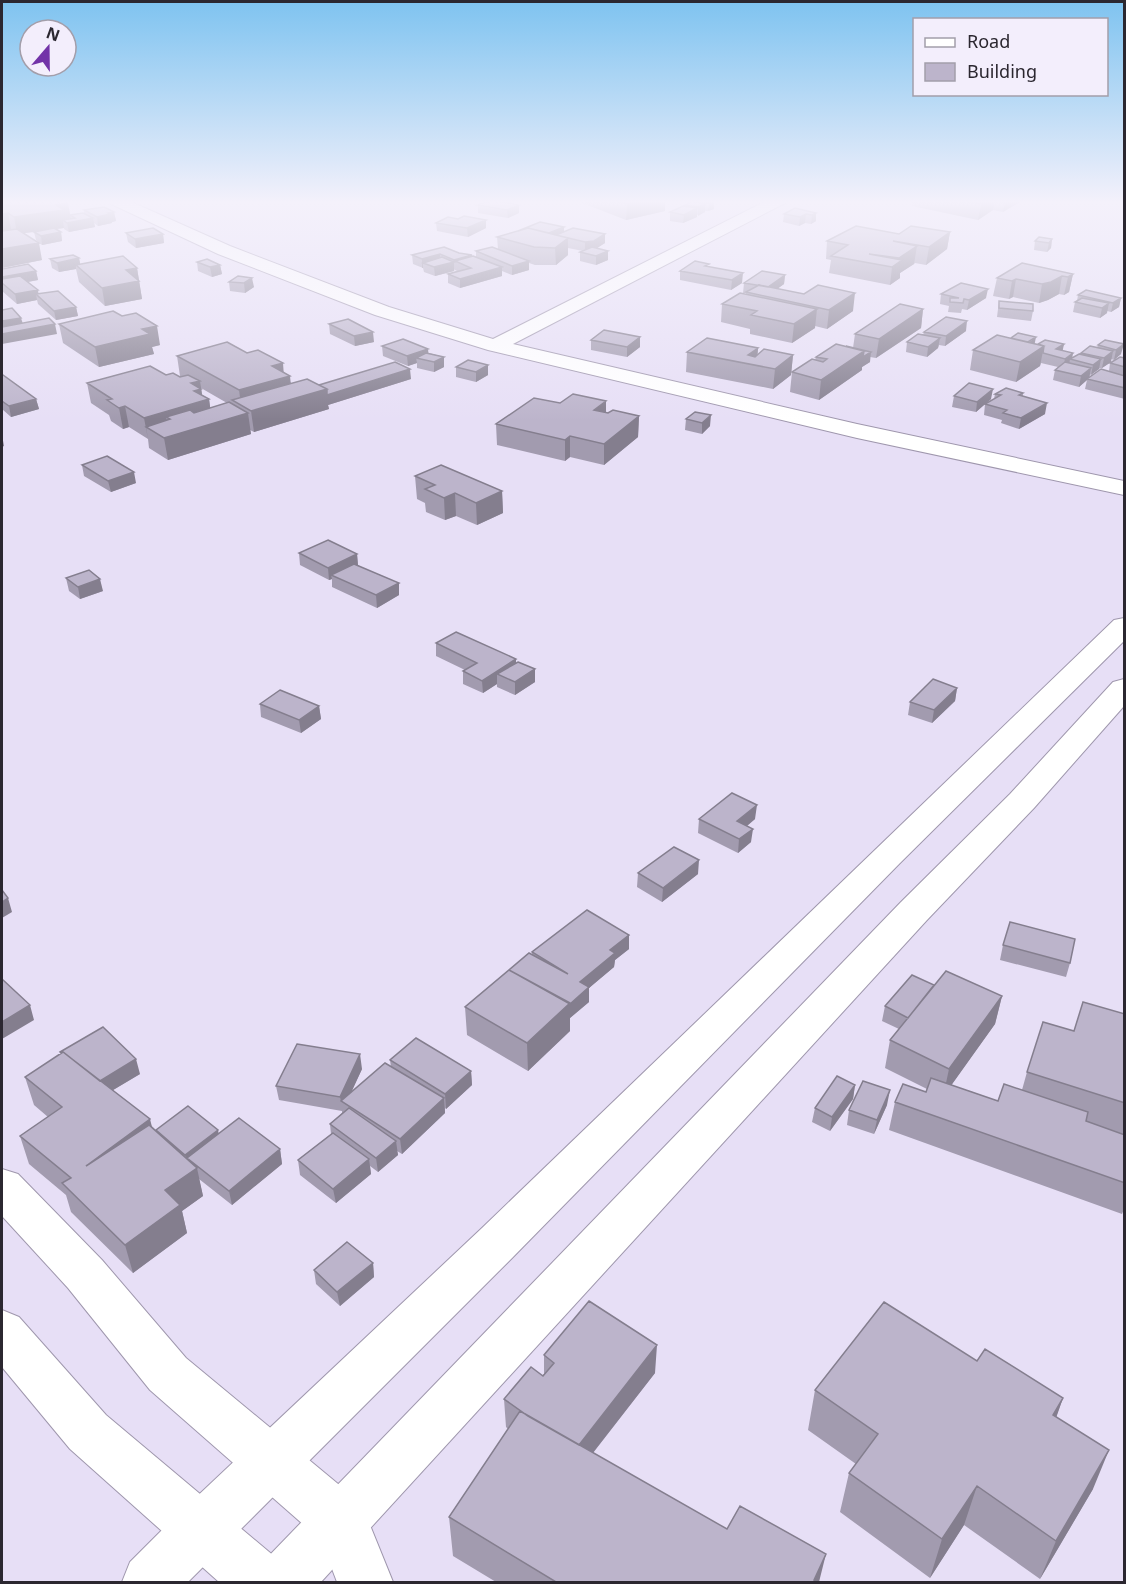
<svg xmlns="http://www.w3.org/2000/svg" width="1126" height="1584" font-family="'Noto Sans',sans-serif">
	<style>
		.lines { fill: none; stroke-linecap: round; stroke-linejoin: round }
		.minor-casing { stroke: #9f97ad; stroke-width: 2 }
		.major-casing { stroke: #9f97ad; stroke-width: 2 }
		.minor { fill: #fff; fill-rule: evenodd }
		.major { fill: #fff; fill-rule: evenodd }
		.wall { fill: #a29baf; fill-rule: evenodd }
		.shaded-wall { fill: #847e8e }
		.building { fill: #bcb4cb; stroke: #847e8e; stroke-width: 1.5 }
	</style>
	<rect width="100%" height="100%" fill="#e7dff6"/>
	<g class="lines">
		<!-- minor casing -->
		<g class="minor-casing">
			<path id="minor" d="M107,200H127L230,246L389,307L493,339L768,200H787L785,203L513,344L857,424L1124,481V495L857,438L488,350L375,315L218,254L109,203Z
				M2,1169L18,1174L102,1260L186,1358L361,1503L393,1582H337L321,1540L150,1390L68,1288L2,1216Z
				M2,1310L19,1317L106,1415L281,1562L289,1582H219L70,1449L2,1367Z"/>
		</g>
		<!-- major casing -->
		<g class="major-casing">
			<path id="major" d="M1124,618V641L900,863L514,1256L188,1582H122L130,1562L173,1519L482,1228L1114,620Z
				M1124,679V706L1034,808L927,920L321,1582H255L263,1562L901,902L1010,794L1113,682Z"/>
		</g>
		<!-- minor -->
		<use href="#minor" class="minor"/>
		<!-- major -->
		<use href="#major" class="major"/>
	</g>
	<!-- wall -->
	<path class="wall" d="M2,200L68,203L71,219L70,215L84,214V210L114,212L116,221L112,222V223L98,226L94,223L95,227L69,232L64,229V228L55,229L61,232L62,241L42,245L36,240L34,232L24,233L42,260L2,268Z
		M317,200H335L332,201Z
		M490,200L519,213L508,218L478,213V205Z
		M577,200H665V211L626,220L577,201Z
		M686,200H708L714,209L708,211H705V212L697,215V217L683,223L670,221V212L684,206L685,205L691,202Z
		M912,200H1023L1003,212L993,210L978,220L912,206Z
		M1108,200H1125V202Z
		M816,213V221L811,224L805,223L799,226L783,222L784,214Z
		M486,220V228L468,237L437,231L436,223Z
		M564,232L605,234V243L597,248L608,260L596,265L580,261V252L583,251L568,248V255L556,265H535L529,263V270L512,275L502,271V276L460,288L448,283V274L457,271L455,270V269L454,271L435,276L424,272L423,268L413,264L412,255L459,253L476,258V251L498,249L497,237Z
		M950,232L947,249L926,265L915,263L914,264L900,273V278L890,285L829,273L831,260L826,259L827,241L899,234Z
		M126,233L163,234L164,243L136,248L128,242Z
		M1052,239L1051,248L1047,252L1034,250L1035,241Z
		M79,258L80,264L137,268L142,299L105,306L79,282L76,269L59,272L52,268L50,259Z
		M197,262L220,265L222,274L212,277L198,271Z
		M708,267L742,283L731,290L680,280V271Z
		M2,269L36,271L38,280L28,282L39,294L76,307L78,316L56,320L38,304L37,300L17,304L2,291Z
		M1073,274L1069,292L1064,295L1059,294L1048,300L1039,303L1013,297L1009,299L993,296L997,278Z
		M785,275L784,284L777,289L853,311L827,329L815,326V328L792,343L750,334V329L721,322L722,304L746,294V293H743L744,283Z
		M238,276L254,287L245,293L230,291L229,282Z
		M941,294L986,298L967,310L962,309L961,313L948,312L949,306L940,304Z
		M1078,295L1121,298L1119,307L1111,312L1107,311V313L1100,318L1073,312L1075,302L1077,301Z
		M999,301L1033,311L1031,321L997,317Z
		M923,309L921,328L876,358L870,357V362L862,367V370L819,400L790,392L792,372L815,360L816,357L853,348L855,334Z
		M59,324L160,345L152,347L154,354L99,367L63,343Z
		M329,324L374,342L355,346L330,334Z
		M966,331L945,346L939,345L938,348L927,357L906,352L907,342L923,335L924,332Z
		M640,337V347L627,357L591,350V340Z
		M1011,338L1038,344H1064L1062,350L1072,358L1080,354L1081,353L1097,348L1098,345L1105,340L1121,354L1114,360L1111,359V362L1102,368H1100L1099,369L1090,375L1089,377L1109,371L1110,363L1125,358V399L1085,389L1087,380L1079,387L1053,380L1055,370L1058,367L1041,363L1040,366L1016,382L970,370L973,350Z
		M382,346L429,353L444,357V367L434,372L417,368V363L408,366L383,356Z
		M758,348L757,355H793L791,375L773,389L686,372L687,352Z
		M177,356L284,372L291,383L319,385L411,379L328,405L329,409L254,432L250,430L251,434L168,460L149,448L148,439L129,427L123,429L111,421L109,415L91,403L87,383L181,377L180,376ZM201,388L227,403L210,408L209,399L202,395Z
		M456,367L488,375L476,382L456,377Z
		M2,375L36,399L39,409L11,417L2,409Z
		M1023,393V396L1045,414L1019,429L1001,423L1002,420L984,415L985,404L976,412L952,407L954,396L991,399L986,404L994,399L995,394Z
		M695,412L710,426L702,434L685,430L686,419Z
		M606,413L639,416L638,437L604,465L570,457L565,461L497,445L496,424Z
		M82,465L136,483L111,492L84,476Z
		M415,476L502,491L503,513L477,525L456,516L445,520L426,512L425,503L417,499Z
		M299,553L357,554L358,565L399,595L377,608L332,587V579L329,580L300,565Z
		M66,578L103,591L80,599L69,591Z
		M436,643L516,663L535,682L515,695L497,687V684L483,693L463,684V671L465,670L436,656Z
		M957,688L955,701L932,723L908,715L910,702Z
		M260,704L319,706L321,719L301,733L261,717Z
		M699,819H755L747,826L751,842L738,853L698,833Z
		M638,873L698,874L662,902L637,887Z
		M629,935V949L615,960L614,967L589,988V1002L570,1018V1031L528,1071L467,1035L465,1007L532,955V952Z
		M1003,945L1070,963L1066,977L1000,960Z
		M934,985L1002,996L995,1024L951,1085L998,1101L1022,1090L1027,1072L1074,1031L1125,1014V1207L1122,1214L889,1130L895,1102L926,1092L927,1089L885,1068L890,1040L899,1029L882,1021L885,1006Z
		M390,1060L471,1071L472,1085L446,1109L445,1108V1113L402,1154L397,1151L398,1155L378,1172L370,1166L371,1174L336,1203L300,1175L298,1160L331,1134L330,1124L342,1113V1111L279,1100L276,1086L362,1069L351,1092L391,1067Z
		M140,1074L113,1090L156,1130L218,1134L280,1149L282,1164L232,1205L199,1179L203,1196L182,1211L187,1233L133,1273L71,1212L66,1195L29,1164L20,1136L48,1117L34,1105L25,1077Z
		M855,1085L853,1099L830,1131L812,1122L815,1108Z
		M887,1105L874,1134L847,1125L849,1110Z
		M373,1263L374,1277L340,1306L316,1284L314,1270Z
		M544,1355L655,1373L593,1453L819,1582H496L453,1556L449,1517L508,1429L506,1427L504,1399L544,1374Z
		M977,1361L1063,1398L1056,1417L1093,1489L1040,1579L964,1525L930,1578L840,1512L849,1473L856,1464L808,1430L815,1390Z"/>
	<!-- shaded-wall -->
	<path class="shaded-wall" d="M644,200H665V211L626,220L627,204Z
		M988,200H995L993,210L978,220L981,204Z
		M1005,200H1023L1003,212Z
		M714,201V209L708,211L709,203Z
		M68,203L71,220L63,221L64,228L17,234L14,217L56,205Z
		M705,204V212L698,216V207Z
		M519,205V213L508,218L507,210Z
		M697,208V217L683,223L684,215Z
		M114,212L116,221L112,222V223L98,226L97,217Z
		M8,213L11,229L2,231V214Z
		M816,213V221L811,224L812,215Z
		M806,214L805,223L799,226L800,217Z
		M93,218L95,227L69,232L67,223Z
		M486,220V228L468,237L467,228Z
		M564,227V236H542Z
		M61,232L62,241L42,245L41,236Z
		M950,232L947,249L926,265L929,247Z
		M163,234L164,243L136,248L135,239Z
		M605,234V243L594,250L585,251V242Z
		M568,238V255L556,265L555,248Z
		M1052,239L1051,248L1047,252L1049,243Z
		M39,243L42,260L2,268V249Z
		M917,246L914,264L900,273V278L890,285L892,267L899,262V258Z
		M608,251V260L596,265V256Z
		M440,254V263H423V268H422V259Z
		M79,258L81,268L76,265V269L59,272L57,263Z
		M529,261V270L512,275V266Z
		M454,262V271L435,276L434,267Z
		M220,265L222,274L212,277L210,267Z
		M502,267V276L460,288V279Z
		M137,268L142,299L105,306L102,288L126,270Z
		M36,271L38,280L5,286L2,283V277Z
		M743,273L742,283L731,290L732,280Z
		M1073,274L1069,292L1064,295L1068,277Z
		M785,275L784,284L766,297L767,287Z
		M1062,276L1059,294L1048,300L1039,303L1042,284Z
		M252,278L254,287L245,293L244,283Z
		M1016,279L1013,297L1009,299L1012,281Z
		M988,289L986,298L967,310L969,300Z
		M38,290L39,298L36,294L37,300L17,304L15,294Z
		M855,293L853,311L827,329L829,310Z
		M1121,298L1119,307L1111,312L1113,303Z
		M1109,303L1107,313L1100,318L1102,308Z
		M76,307L78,316L56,320L54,311Z
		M817,309L815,328L792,343L794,324Z
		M923,309L921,328L876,358L879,339Z
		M21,318L24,327L2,331V321Z
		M967,321L966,331L945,346L946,336Z
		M55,324L57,334L2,344V334Z
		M157,326L160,345L152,347L154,354L99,367L95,347L142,329Z
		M373,332L374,342L355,346L354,336Z
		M640,337V347L627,357V347Z
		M1036,337L1034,347L1025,345Z
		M940,338L938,348L927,357L928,347Z
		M1064,344L1062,354L1056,349Z
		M1124,344L1121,354L1114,360L1116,350Z
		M1044,346L1040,366L1016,382L1020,362Z
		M758,348L757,365L748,355Z
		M428,349L429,359L416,358L417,363L408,366L407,356Z
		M864,351L871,352L870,362L862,367V370L819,400L821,380Z
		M1113,351L1111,362L1102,368L1104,358Z
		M1073,353L1072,360L1070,359L1069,365L1063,369L1065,359Z
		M793,355L791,375L773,389L775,369Z
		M444,357V367L434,372V362Z
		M1101,359L1099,369L1091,375L1093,365Z
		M283,363L284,377L290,376L292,396L241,405L239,390L272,366Z
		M488,365V375L476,382V372Z
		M1091,368L1089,379H1087V380L1079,387L1081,376Z
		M410,369L411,379L328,405L329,409L254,432L251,411L327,389Z
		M200,381L203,401L209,399L212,420L170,419L166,417L169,432L146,427L148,439L144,418L191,383Z
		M993,389L991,399L976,412L977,402Z
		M36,399L39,409L11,417L9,406Z
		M606,401V422L594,410Z
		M1047,403L1045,414L1019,429L1021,418Z
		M125,406L129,427L123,429L119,408Z
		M248,413L251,434L168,460L164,438Z
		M711,415L710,426L702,434V423Z
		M639,416L638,437L604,465V444Z
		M2,435L4,446L2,447Z
		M570,436V457L565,461V440Z
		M134,472L136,483L111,492L108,481Z
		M502,491L503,513L477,525L476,503Z
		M455,493L456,516L445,520L444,498Z
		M357,554L358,566L331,575L332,579L329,580L328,568Z
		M100,579L103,591L80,599L78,587Z
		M399,583V595L377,608L376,595Z
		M516,659V672L497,674V684L483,693L482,681Z
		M535,669V682L515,695V682Z
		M957,688L955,701L932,723L934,710Z
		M319,706L321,719L301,733L299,720Z
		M757,805L755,819L736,835L737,821Z
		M753,829L751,842L738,853L739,839Z
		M699,860L698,874L662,902L663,888Z
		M8,898L12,912L2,918V902Z
		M629,935V949L615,960L614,967L589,988V1002L570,1018V1031L528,1071L527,1043L580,982L610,950Z
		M1002,996L995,1024L943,1097L949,1069Z
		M30,1005L34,1020L2,1039V1022Z
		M360,1054L362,1069L346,1104L341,1101L340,1097Z
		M136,1059L140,1074L98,1099L93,1085Z
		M471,1071L472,1085L446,1109L445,1094Z
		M855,1085L853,1099L830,1131L832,1117Z
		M890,1090L887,1105L874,1134L877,1120Z
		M444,1098L445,1113L402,1154L400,1139Z
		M150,1119L157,1147L86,1166Z
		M218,1130L221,1145L187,1158L190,1168L188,1170L185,1155Z
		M396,1141L398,1155L378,1172L376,1158Z
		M280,1149L282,1164L232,1205L229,1191Z
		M369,1159L371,1174L336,1203L333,1189Z
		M197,1168L203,1196L182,1211L187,1233L133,1273L125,1245L165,1190Z
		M373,1263L374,1277L340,1306L337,1292Z
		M657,1345L655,1373L574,1477L575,1450Z
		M1063,1398L1049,1438L1053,1415Z
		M1109,1450L1093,1489L1040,1579L1056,1541Z
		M977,1486L964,1525L930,1578L942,1539Z
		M826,1554L819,1582L814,1580Z"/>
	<!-- building -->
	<path class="building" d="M2,200H62L68,203L56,205L64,210L14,217L8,213L2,214Z
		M490,200H491L519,205L507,210L478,205Z
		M616,200H644L627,204Z
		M703,200H708L714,201L709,203L699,201Z
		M959,200H988L981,204Z
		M692,201L705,204L698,207L685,205Z
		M683,206L697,208L684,215L670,212Z
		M104,207L114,212L108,213L110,214L97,217L84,210Z
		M795,208L816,213L812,215L806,214L800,217L784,214Z
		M83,213L93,218L67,223L63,220L75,218L70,215Z
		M464,216L486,220L467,228L436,223L448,217L458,219Z
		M540,222L564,227L549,233L528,228L518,231Z
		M856,226L899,234L911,226L950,232L929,247L893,241L917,246L899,258L869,254L902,260L892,267L831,256L848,245L827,241Z
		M54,228L61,232L41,236L34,232Z
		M153,228L163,234L135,239L126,233Z
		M528,228L568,238L555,248L534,247L497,237Z
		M573,228L605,234L594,241L585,242L556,235Z
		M17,229L39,243L2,249V231Z
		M1039,237L1052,239L1049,243L1035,241Z
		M444,247L459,253L472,255L454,260L440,254L422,259L412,255Z
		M492,247L529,261L512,266L476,251Z
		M592,247L608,251L596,256L580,252Z
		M73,255L79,258L57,263L50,259Z
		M123,256L137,268L126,270L139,281L102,288L76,265Z
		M473,256L502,267L460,279L448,274L471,268L455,261Z
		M442,257L454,262L434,267L423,263Z
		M207,259L220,265L210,267L197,262Z
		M695,261L709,264L705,266L743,273L732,280L680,271Z
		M1022,263L1073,274L1068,277L1062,276L1051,282L1042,284L1016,279L1012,281L997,278Z
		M28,264L36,271L2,277V269Z
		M762,271L785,275L768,287L744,283Z
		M20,276L38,290L15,294L2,283V279Z
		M238,276L252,278L244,283L229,282Z
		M961,283L988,289L969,300L964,299L963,303L950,302V298H959L941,294Z
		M759,285L804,294L818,285L855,293L829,310L746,292Z
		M1086,290L1121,298L1113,303L1078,295Z
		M58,291L76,307L54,311L36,294Z
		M740,293L817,309L794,324L751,315L757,311L722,304Z
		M1082,298L1109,303L1102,308L1075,302Z
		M999,301L1033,304V311L999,308Z
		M900,304L923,309L879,339L855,334Z
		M12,308L21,318L2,321V310Z
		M113,311L122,316L136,313L157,326L142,329L150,334L95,347L59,324Z
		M946,317L967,321L946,336L924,332Z
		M49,318L55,324L2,334V327Z
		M348,319L373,332L354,336L329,324Z
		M604,330L640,337L627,347L591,340Z
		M1018,333L1036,337L1028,342L1011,338Z
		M918,334L940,338L928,347L907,342Z
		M997,335L1044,346L1020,362L973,350Z
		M707,338L758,348L748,355L755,357L764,349L793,355L775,369L687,352Z
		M403,339L428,349L407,356L382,346Z
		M1045,340L1064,344L1056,349L1073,353L1065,359L1043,353L1044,346L1038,344Z
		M1105,340L1124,344L1116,350L1098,345Z
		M227,342L247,353L258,350L283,363L272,366L290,376L239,390L177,356Z
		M836,344L864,351L821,380L792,372L812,359L823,362L827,359L816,357Z
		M846,346L871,352L863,357L864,351Z
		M1090,346L1113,351L1104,358L1081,353Z
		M426,353L444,357L434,362L416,358Z
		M1079,354L1101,359L1093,365L1070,359Z
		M1120,357L1125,358V367L1110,363Z
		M468,360L488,365L476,372L456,367Z
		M395,362L410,369L327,395V389L319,385Z
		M1065,362L1091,368L1081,376L1055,370Z
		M150,366L166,375L173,373L180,377L188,375L200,381L191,383L201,389L194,391L209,399L144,418L125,406L119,408L107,400L112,399L87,383Z
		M1101,369L1125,376V388L1087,379Z
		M2,375H3L36,399L9,406L2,401Z
		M307,379L327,389L251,411L232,400Z
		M969,383L993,389L977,402L954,396Z
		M1006,388L1023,393L1019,395L1047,403L1021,418L1003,413L1007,410L985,404L1001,395L995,394Z
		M573,394L606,401L594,410L608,413L613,410L639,416L604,444L570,436L565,440L496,424L534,398L560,403Z
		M229,402L248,413L164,438L146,427L170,419L166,417L190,410L194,413Z
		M695,412L711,415L702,423L686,419Z
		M107,456L134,472L108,481L82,465Z
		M441,465L502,491L476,503L455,493L444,498L425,489L435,485L415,476Z
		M328,540L357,554L328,568L299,553Z
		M354,564L399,583L376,595L331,575Z
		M89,570L100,579L78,587L66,578Z
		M456,632L516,659L482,681L463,671L477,663L436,643Z
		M518,662L535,669L515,682L497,674Z
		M933,679L957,688L934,710L910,702Z
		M280,690L319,706L299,720L260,704Z
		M732,793L757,805L737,821L753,829L739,839L699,819Z
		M674,847L699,860L663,888L638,873Z
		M2,890L8,898L2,902Z
		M587,910L629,935L610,950L615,953L580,982L589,987L570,1004L509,970L529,953L568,974L532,952Z
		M1010,922L1075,939L1070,963L1003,945Z
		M509,970L570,1003L527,1043L465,1007Z
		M946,971L1002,996L949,1069L890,1040Z
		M912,975L934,985L908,1018L885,1006Z
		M2,979L30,1005L2,1022Z
		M1083,1002L1125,1014V1103L1027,1072L1043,1022L1074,1031Z
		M103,1027L136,1059L100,1081L63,1052L61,1053L60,1052Z
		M416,1038L471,1071L445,1094L390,1060Z
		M297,1044L360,1054L340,1097L276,1086Z
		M63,1052L150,1119L86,1166L149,1125L197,1168L165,1190L180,1205L125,1245L62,1183L71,1178L20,1136L62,1107L25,1077Z
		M385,1063L444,1098L400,1139L341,1101Z
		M837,1076L855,1085L832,1117L815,1108Z
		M931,1078L998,1101L1004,1084L1088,1112L1086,1121L1125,1135V1183L895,1102L903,1084L926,1092Z
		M863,1081L890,1090L877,1120L849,1110Z
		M188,1106L218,1130L185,1155L156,1130Z
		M349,1108L396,1141L376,1158L330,1124Z
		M239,1118L280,1149L229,1191L187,1158Z
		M333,1133L369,1159L333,1189L298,1160Z
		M347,1242L373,1263L337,1292L314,1270Z
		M589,1301L657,1345L579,1445L528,1416L504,1399L531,1367L543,1376L554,1363L544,1355Z
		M884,1302L977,1361L985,1349L1063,1398L1053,1415L1109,1450L1056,1541L977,1486L942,1539L849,1473L878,1434L815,1390Z
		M520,1411L727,1529L740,1506L826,1554L814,1580L819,1582H556L449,1517Z"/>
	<!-- sky -->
	<linearGradient id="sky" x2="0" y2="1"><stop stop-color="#7ec3f0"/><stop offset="0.48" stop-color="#f4f1fb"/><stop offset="1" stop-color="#f4f1fb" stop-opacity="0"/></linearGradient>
	<rect width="1126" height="421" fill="url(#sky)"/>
	<!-- border -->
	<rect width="1126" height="1584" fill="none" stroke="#2b2730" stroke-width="6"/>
	<!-- legend -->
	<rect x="913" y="18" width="195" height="78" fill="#f3eefc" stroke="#a39eaa" stroke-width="1.5"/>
	<rect x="925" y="38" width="30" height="9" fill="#ffffff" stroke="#a39eaa" stroke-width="1.5"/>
	<text x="967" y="48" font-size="18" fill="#2b2730">Road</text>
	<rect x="925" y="63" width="30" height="18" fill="#bcb4cb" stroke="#a39eaa" stroke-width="1.5"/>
	<text x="967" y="78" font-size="18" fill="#2b2730">Building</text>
	<!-- north arrow -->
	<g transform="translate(48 48) rotate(20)"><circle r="28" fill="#f3eefc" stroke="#a39eaa" stroke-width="1.5"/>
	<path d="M0-4.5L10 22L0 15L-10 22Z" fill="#7233a8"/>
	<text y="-9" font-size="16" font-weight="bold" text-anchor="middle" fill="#2b2730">N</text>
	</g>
</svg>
